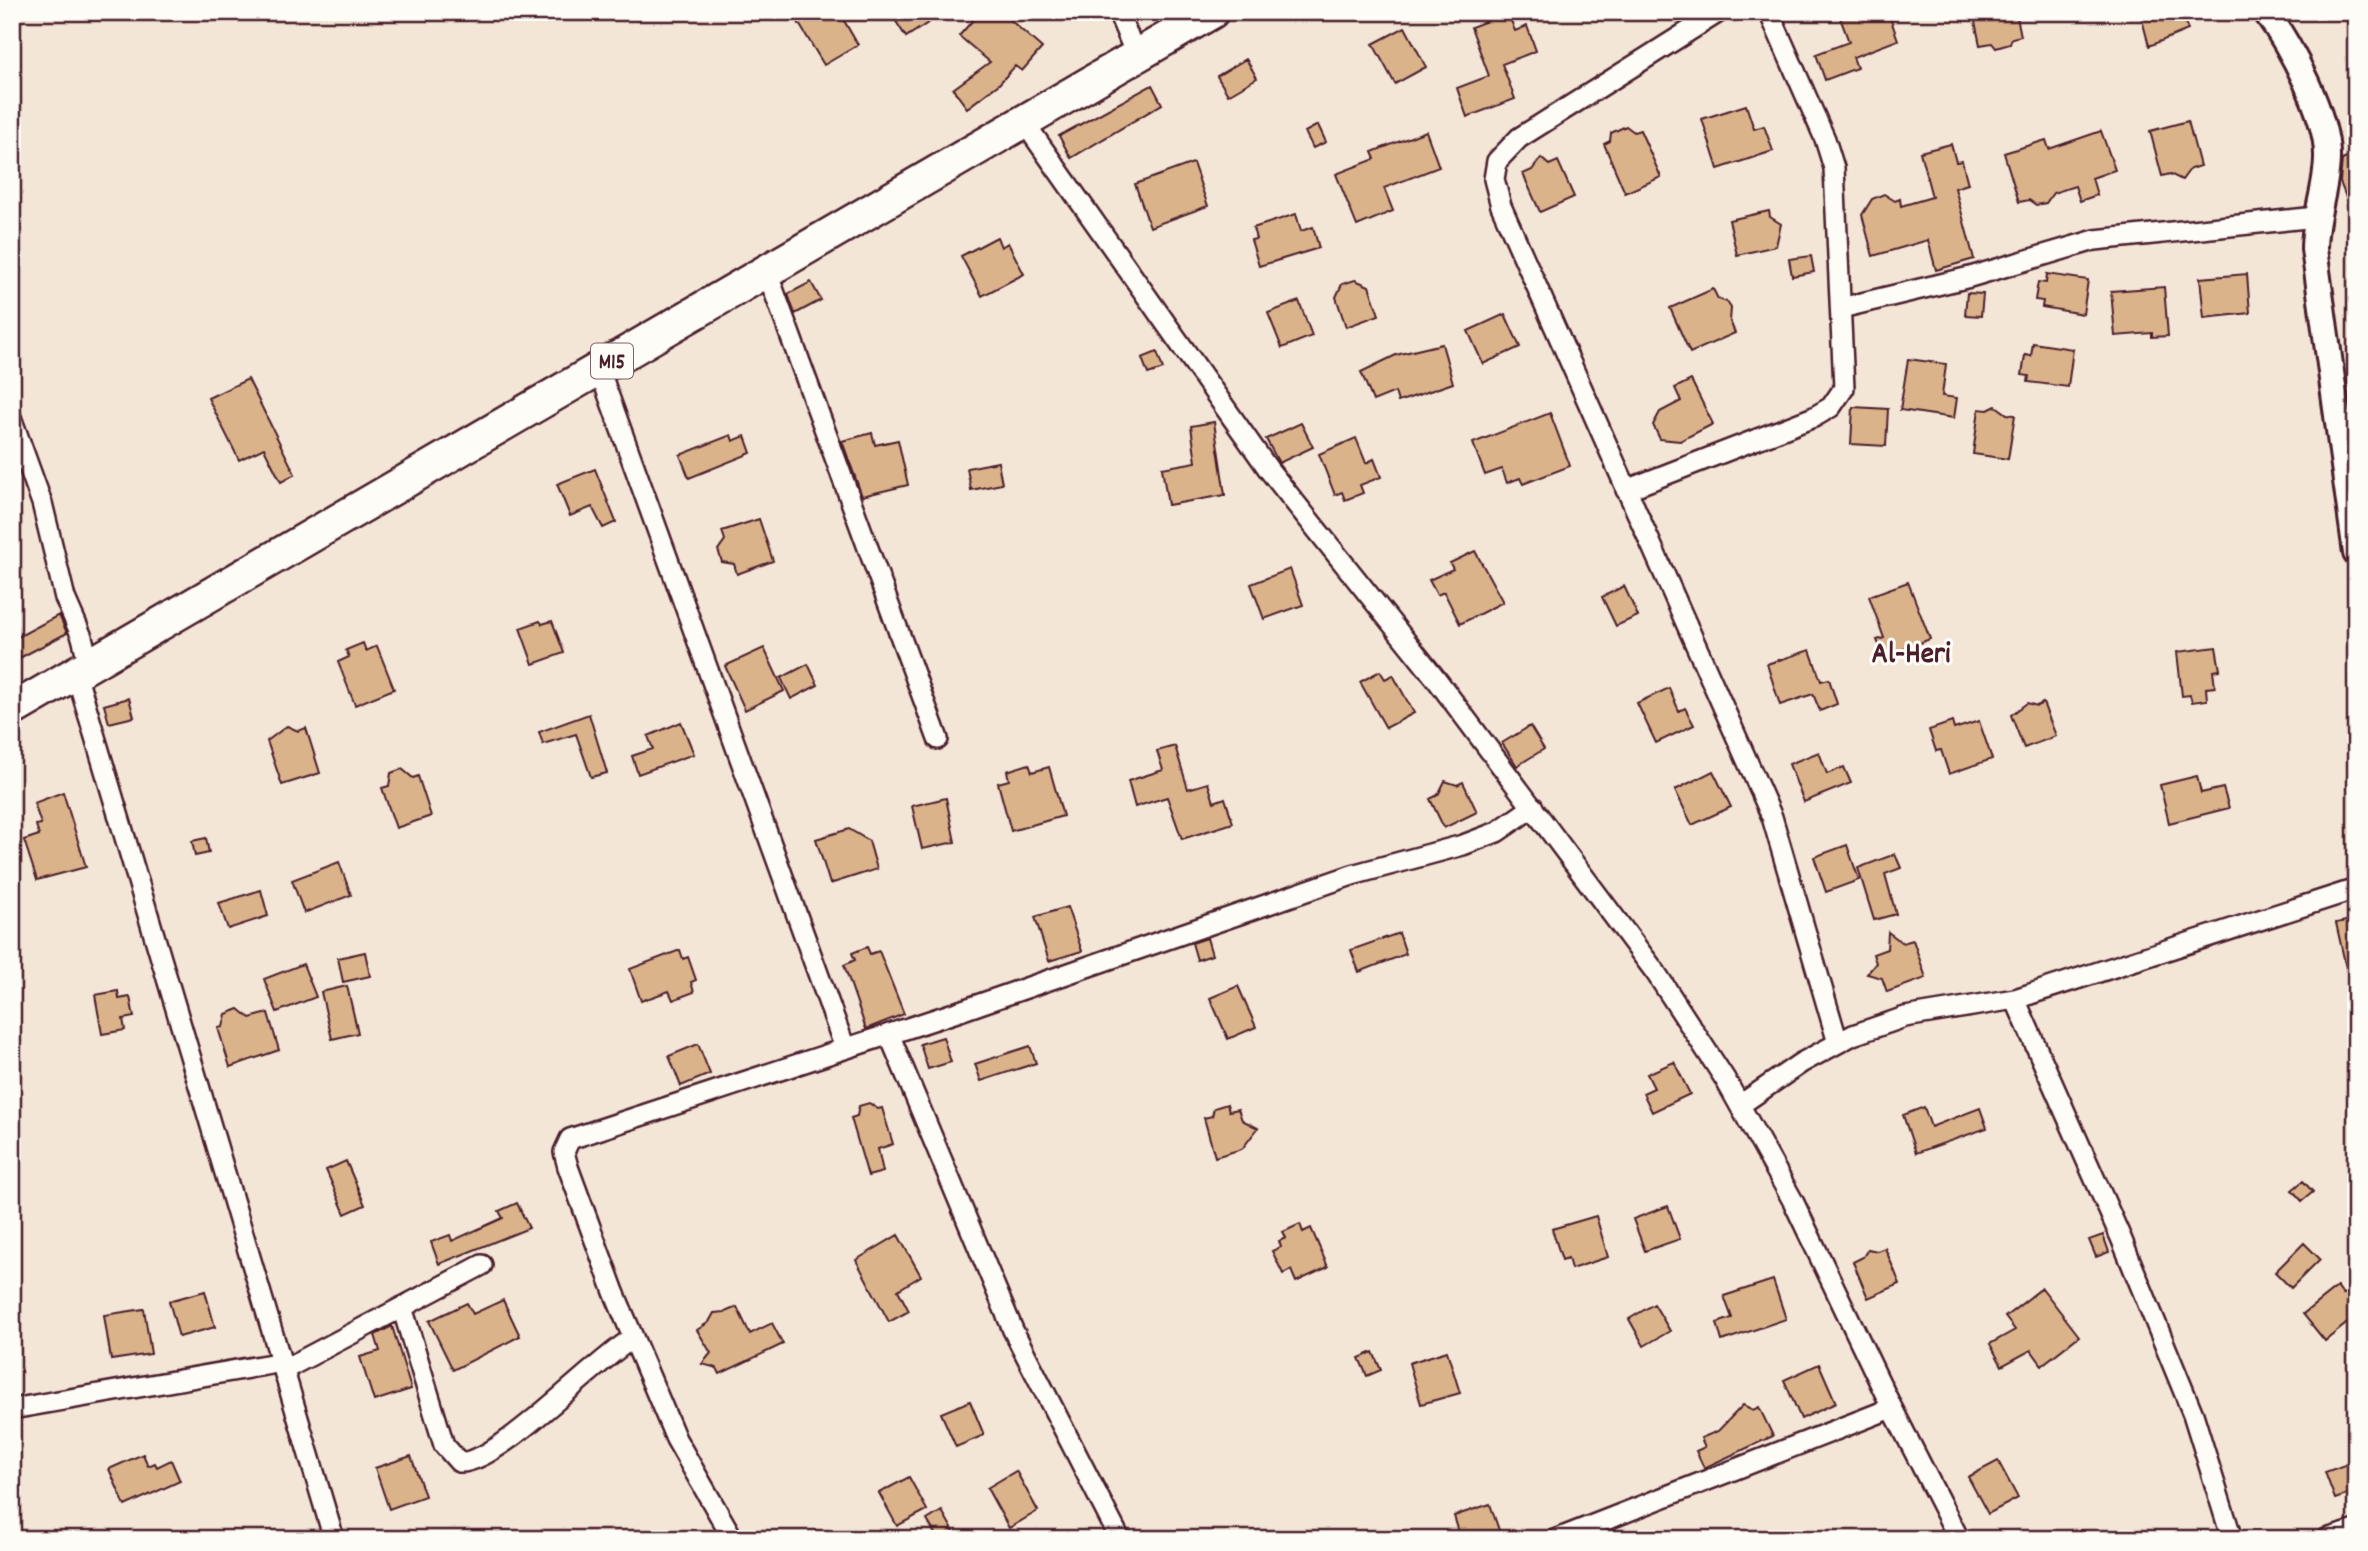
<svg xmlns="http://www.w3.org/2000/svg" width="2368" height="1551" font-family="Dekko,sans-serif">
	<style>
		.building { fill: #dbb38b; stroke: #4a1f2b; stroke-width: 2 }
		.lines { fill: none; stroke-linecap: round; stroke-linejoin: round }
		.minor-casing { stroke: #4a1f2b; stroke-width: 24 }
		.tertiary-casing { stroke: #4a1f2b; stroke-width: 30 }
		.trunk-casing { stroke: #4a1f2b; stroke-width: 37 }
		.minor { stroke: #fdfcf7; stroke-width: 19 }
		.tertiary { stroke: #fdfcf7; stroke-width: 24 }
		.trunk { stroke: #fdfcf7; stroke-width: 32 }
		.labels { text-anchor: middle; stroke-width: 6; stroke-linejoin: round; paint-order: stroke }
		.shield { fill: #fdfcf7; stroke: #806168; stroke-width: 2 }
		.shield-label { font-size: 21px; font-weight: bold; fill: #4a1f2b }
		.district-label { font-size: 30px; font-weight: bold; fill: #4a1f2b; stroke: #fdfcf7 }
	</style>
	<rect width="100%" height="100%" fill="#f3e6d7"/>
	<filter id="ink" filterUnits="userSpaceOnUse"><feTurbulence type="fractalNoise" baseFrequency=".0143" numOctaves="2"/><feDisplacementMap in="SourceGraphic" scale="14" xChannelSelector="R" yChannelSelector="G"/><feConvolveMatrix kernelMatrix="1 2 1 2 8 2 1 2 1" color-interpolation-filters="sRGB"/></filter>
	<g filter="url(#ink)">
		<!-- building -->
		<path class="building" d="M792,12H839L858,45L824,65Z
			M890,12H945L906,37Z
			M980,12H1001L1042,48L1022,71L1015,66L999,84L967,108L953,89L990,62L959,36Z
			M1838,12H1888L1898,40L1853,57L1857,68L1825,80L1816,54L1849,42Z
			M1973,12H2016L2021,36L2012,38L2010,44L1996,48L1992,43L1980,45Z
			M2140,12H2181L2188,30L2149,46Z
			M1508,13L1515,31L1527,26L1536,51L1502,64L1515,99L1467,117L1457,88L1489,76L1471,27Z
			M1405,27L1426,67L1395,84L1373,44Z
			M1246,59L1257,78L1228,95L1217,76Z
			M1152,85L1162,104L1071,158L1059,136Z
			M1746,105L1754,129L1764,126L1773,151L1718,169L1702,119Z
			M2188,121L2200,166L2190,169L2182,180L2170,174L2162,176L2150,131Z
			M1318,125L1326,142L1313,148L1305,132Z
			M1626,126L1634,132L1640,130L1661,177L1625,193L1604,144L1610,141L1611,133Z
			M1426,131L1439,167L1384,188L1393,211L1357,226L1336,174L1375,159L1372,152Z
			M2101,131L2115,170L2092,178L2097,195L2080,201L2075,186L2053,193L2046,203L2036,205L2029,200L2019,202L2004,153L2046,140L2049,149Z
			M1951,144L1956,162L1962,161L1968,184L1955,188L1974,259L1936,270L1928,240L1873,256L1862,215L1872,199L1884,194L1895,201L1900,199L1901,206L1932,197L1920,152Z
			M2356,154V220H2355L2340,182L2342,160Z
			M1541,158L1549,165L1558,161L1574,197L1540,212L1523,174L1532,170Z
			M1193,163L1208,206L1150,227L1135,184Z
			M1769,211L1770,217L1781,224L1776,246L1737,255L1729,220Z
			M1296,214L1301,231L1313,227L1319,248L1259,266L1251,240L1256,239L1253,228Z
			M997,237L1001,247L1008,243L1024,274L982,296L961,256Z
			M1811,256L1814,272L1792,276L1789,259Z
			M2047,274L2088,280L2083,314L2042,307L2043,301L2035,300L2038,282L2046,283Z
			M2247,274L2250,313L2204,318L2200,278Z
			M1355,280L1369,286L1379,315L1346,327L1336,297L1342,284Z
			M811,282L821,300L795,314L788,294Z
			M2164,287L2168,336L2152,337V333L2115,336L2111,291Z
			M1713,289L1718,299L1727,302L1731,308L1730,321L1735,333L1690,353L1670,308Z
			M1967,293L1983,294L1981,316L1965,315Z
			M1299,301L1312,336L1282,348L1268,313Z
			M1505,314L1520,347L1483,364L1468,331Z
			M2033,343L2073,349L2068,387L2028,382L2029,376L2022,375L2025,355L2031,356Z
			M1442,344L1453,383L1398,402L1395,392L1373,401L1361,372L1396,355Z
			M1157,352L1163,369L1148,374L1142,358Z
			M1908,359L1946,364L1942,396L1957,398L1954,418L1900,410Z
			M248,379L295,474L281,482L264,448L239,460L208,398Z
			M1691,380L1713,424L1680,441L1660,439L1653,425L1660,412L1681,401L1675,388Z
			M1996,406L2007,414L2015,415L2008,459L1973,454L1979,409L1988,410Z
			M1853,407L1888,409L1886,446L1851,444Z
			M1550,413L1570,466L1523,484L1520,478L1507,483L1502,469L1485,475L1473,443Z
			M1214,422L1225,495L1168,505L1162,468L1196,462L1191,426Z
			M1301,423L1313,447L1279,463L1266,439Z
			M872,433L875,445L898,440L908,485L862,496L842,441Z
			M731,435L733,441L745,436L751,453L689,478L680,455Z
			M1356,438L1366,463L1374,459L1381,477L1360,485L1363,493L1345,500L1342,492L1335,495L1319,454Z
			M998,462L1002,484L971,490L967,468Z
			M595,469L616,522L603,528L592,507L570,516L557,484Z
			M759,519L773,561L737,574L734,564L722,562L718,550L725,540L722,531Z
			M1475,551L1503,602L1460,624L1444,592L1437,595L1429,580L1453,569L1450,563Z
			M1290,569L1303,605L1264,619L1251,584Z
			M1908,582L1930,639L1884,657L1877,640L1884,638L1869,596Z
			M1624,586L1638,616L1616,626L1602,597Z
			M59,615L67,633L12,662V640Z
			M540,621L542,624L552,621L564,653L533,664L520,628Z
			M363,643L366,651L377,646L394,689L355,705L338,662L349,657L346,650Z
			M2216,647L2220,670L2213,671L2215,687L2206,688L2207,700L2192,702L2190,695L2182,696L2177,652Z
			M764,648L784,691L745,710L725,666Z
			M1810,650L1821,681L1829,679L1837,704L1820,711L1813,694L1780,705L1767,664Z
			M808,664L818,685L791,699L781,678Z
			M1380,671L1385,679L1393,675L1414,713L1386,728L1360,682Z
			M1669,688L1679,711L1685,708L1694,725L1656,743L1637,703Z
			M129,698L134,717L109,723L104,705Z
			M2027,703L2037,706L2043,703L2056,736L2024,748L2011,715Z
			M589,714L607,773L591,777L576,734L543,744L539,732Z
			M1979,721L1992,759L1949,774L1941,750L1936,751L1929,730L1952,722L1954,729Z
			M681,722L694,754L638,774L632,756L653,749L648,736Z
			M287,726L298,731L306,728L320,773L282,785L267,741Z
			M1530,726L1544,749L1517,766L1502,743Z
			M1175,746L1188,789L1208,783L1214,802L1225,798L1233,823L1182,839L1167,797L1135,807L1128,781L1163,770L1157,751Z
			M1819,752L1827,774L1844,767L1851,783L1804,802L1789,764Z
			M1029,764L1032,772L1049,767L1063,816L1011,831L998,783L1009,780L1007,771Z
			M402,769L413,778L418,776L431,816L396,828L382,788L389,786L391,773Z
			M1713,771L1731,807L1692,825L1675,790Z
			M2197,776L2201,793L2223,788L2229,808L2169,823L2160,785Z
			M1445,781L1457,785L1463,782L1477,812L1444,828L1430,799L1438,795Z
			M63,792L86,867L37,880L24,840L39,835L36,825L41,824L34,803Z
			M946,798L955,842L922,849L912,806Z
			M849,829L869,841L877,869L830,884L816,839Z
			M206,838L209,853L195,856L192,841Z
			M1847,845L1859,880L1826,892L1814,857Z
			M1895,854L1901,868L1885,874L1896,914L1874,920L1858,868Z
			M339,862L351,895L304,913L292,880Z
			M261,890L268,916L228,929L219,903Z
			M1067,907L1082,951L1049,961L1035,917Z
			M2356,919V980L2349,981L2336,923Z
			M1888,932L1903,943L1913,940L1926,978L1887,992L1882,978L1867,974L1876,963L1873,954L1887,949Z
			M1399,933L1406,954L1359,972L1351,950Z
			M1207,938L1212,955L1197,960L1192,943Z
			M867,947L870,954L879,951L904,1014L866,1029L844,965L855,960L852,953Z
			M680,950L683,959L688,957L696,980L691,982L694,992L673,1000L669,991L641,1001L630,969Z
			M365,952L370,976L343,982L338,958Z
			M303,964L316,997L277,1012L264,979Z
			M347,986L358,1033L332,1039L321,992Z
			M1238,986L1256,1027L1228,1039L1210,998Z
			M118,991L119,999L130,997L134,1017L123,1019L125,1030L102,1034L95,995Z
			M239,1009L250,1018L268,1013L279,1050L230,1067L218,1028L223,1027L226,1014Z
			M943,1037L951,1062L928,1069L920,1044Z
			M698,1044L710,1074L681,1086L669,1056Z
			M1030,1046L1036,1063L981,1081L975,1064Z
			M1674,1062L1690,1094L1652,1112L1643,1093L1654,1088L1647,1074Z
			M869,1103L878,1109L882,1108L893,1144L878,1149L883,1172L868,1176L851,1118L857,1116L859,1106Z
			M1227,1104L1229,1111L1238,1109L1242,1120L1258,1128L1242,1149L1215,1157L1204,1118L1212,1116L1214,1108Z
			M1924,1107L1931,1127L1980,1108L1987,1128L1916,1153L1903,1115Z
			M346,1161L365,1205L345,1214L326,1170Z
			M2303,1181L2313,1192L2302,1201L2292,1190Z
			M517,1203L529,1228L439,1264L431,1242L450,1235L452,1241L503,1218L499,1211Z
			M1668,1206L1680,1239L1645,1251L1633,1219Z
			M1596,1216L1608,1257L1571,1269L1568,1258L1562,1260L1552,1229Z
			M1300,1224L1303,1232L1311,1228L1328,1267L1296,1282L1291,1270L1283,1274L1272,1251L1281,1247L1279,1241L1286,1238L1283,1232Z
			M898,1235L921,1276L898,1290L909,1311L889,1322L856,1260Z
			M2103,1235L2109,1252L2096,1257L2089,1240Z
			M2304,1243L2320,1259L2291,1288L2275,1272Z
			M1885,1248L1900,1284L1868,1298L1853,1262L1863,1257L1868,1249L1877,1251Z
			M1773,1280L1786,1319L1722,1341L1717,1323L1732,1318L1724,1296Z
			M2356,1283V1316L2325,1341L2303,1314L2337,1287L2343,1295Z
			M2042,1288L2079,1336L2042,1365L2031,1350L2002,1366L1990,1344L2015,1330L2005,1317Z
			M205,1291L215,1327L179,1337L169,1301Z
			M503,1300L520,1336L453,1370L429,1321L467,1303L473,1314Z
			M1654,1304L1670,1331L1644,1346L1629,1319Z
			M737,1307L750,1334L772,1323L783,1344L720,1374L717,1368L702,1364L711,1353L697,1330L709,1322L714,1313L725,1312Z
			M144,1309L151,1354L111,1360L104,1315Z
			M392,1326L411,1389L374,1401L360,1357L380,1351L375,1335Z
			M1447,1351L1460,1393L1421,1404L1409,1363Z
			M1373,1352L1381,1370L1367,1376L1359,1358Z
			M1819,1364L1836,1403L1801,1419L1784,1380Z
			M970,1401L984,1435L956,1447L941,1413Z
			M1743,1405L1753,1410L1759,1407L1773,1436L1704,1468L1696,1451L1705,1447L1701,1438L1718,1431Z
			M143,1454L148,1466L155,1463L157,1467L171,1460L180,1481L125,1506L109,1469Z
			M411,1456L425,1496L389,1509L375,1468Z
			M1998,1461L2018,1498L1988,1514L1968,1477Z
			M2356,1461V1492L2335,1499L2325,1472Z
			M1016,1471L1038,1511L1009,1528L987,1488Z
			M909,1477L927,1510L897,1526L879,1493Z
			M1490,1504L1502,1539H1461L1454,1516Z
			M942,1511L958,1539H938L927,1520Z"/>
		<g class="lines">
			<!-- minor casing -->
			<g class="minor-casing">
				<path id="minor" d="M1118,12L1137,57
					M1719,12L1519,138L1497,161L1494,179L1501,206L1772,817L1838,1043
					M1024,122L1269,470L1437,680L1656,973L1725,1079L1793,1201L1892,1408L1959,1539
					M767,272L938,739
					M1841,308L1970,277L2095,240L2316,217
					M599,369L845,1048
					M12,420L42,503L65,598L82,637L89,665
					M1626,490L1814,417L1831,407L1844,388L1834,168L1825,139L1769,12
					M76,673L334,1539
					M2015,999L2121,1238L2193,1414L2232,1539
					M889,1034L1013,1330L1120,1539
					M1740,1105L1801,1063L1853,1035L1905,1017L2015,999L2356,889
					M402,1307L444,1445L459,1462C496,1466 593,1362 633,1338
					M285,1369L482,1265
					M12,1409L283,1362
					M733,1539L676,1439L614,1292L568,1167L564,1152L570,1139L957,1012L1352,875L1463,845L1497,832L1533,807
					M1557,1539L1892,1408
					M2326,1539L2356,1530"/>
			</g>
			<!-- tertiary casing -->
			<g class="tertiary-casing">
				<path id="tertiary" d="M2266,12C2290,45 2328,116 2327,157C2327,188 2314,217 2314,249L2356,553"/>
			</g>
			<!-- trunk casing -->
			<g class="trunk-casing">
				<path id="trunk" d="M12,710L1212,12"/>
			</g>
			<!-- minor -->
			<use href="#minor" class="minor"/>
			<!-- tertiary -->
			<use href="#tertiary" class="tertiary"/>
			<!-- trunk -->
			<use href="#trunk" class="trunk"/>
		</g>
	</g>
	<g class="labels">
		<!-- shield labels -->
		<rect class="shield" x="591" y="343.5" width="42" height="35" rx="5"/>
		<g class="shield-label">
			<text x="612" y="368">M15</text>
		</g>
		<!-- district labels -->
		<g class="district-label">
			<text x="1911" y="662">Al-Heri</text>
		</g>
	</g>
	<!-- margin -->
	<rect width="2368" height="1551" fill="none" stroke="#fdfcf7" stroke-width="42"/>
	<rect x="21" y="21" width="2326" height="1509" fill="none" stroke="#4a1f2b" stroke-width="2.5" filter="url(#ink)"/>
</svg>
